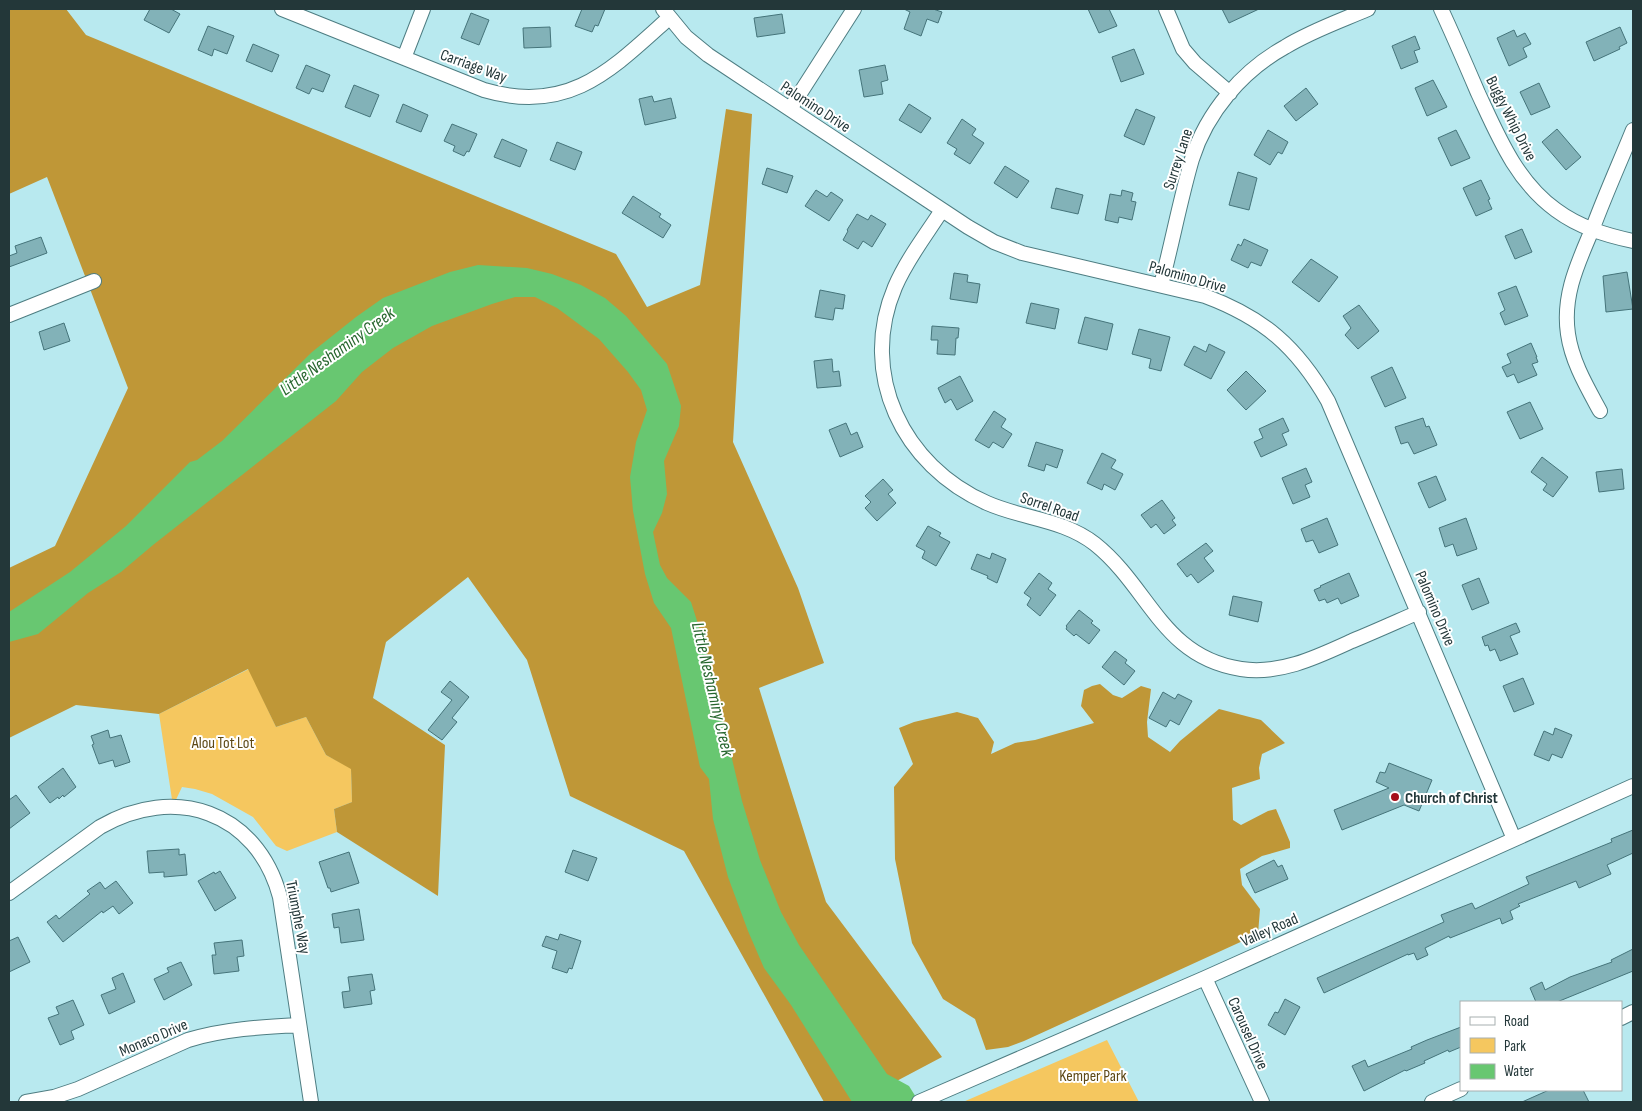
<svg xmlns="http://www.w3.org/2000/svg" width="1642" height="1111" font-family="'Sofia Sans Condensed',sans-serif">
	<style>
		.green { fill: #f5c75f }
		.forest { fill: #bf9737 }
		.water { fill: #68c771 }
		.building { fill: #82b2b8; stroke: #45747a }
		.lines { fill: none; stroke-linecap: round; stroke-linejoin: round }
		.minor-casing { stroke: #4e7d82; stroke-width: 16 }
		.minor { stroke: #fff; stroke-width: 14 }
		.poi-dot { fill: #a50d19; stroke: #fff; stroke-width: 2 }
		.labels { text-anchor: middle; stroke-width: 4; stroke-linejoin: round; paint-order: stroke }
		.street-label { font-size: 16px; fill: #233739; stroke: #fff }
		.park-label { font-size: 16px; fill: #5d4815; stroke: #fff }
		.poi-label { font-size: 16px; font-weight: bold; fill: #233739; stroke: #fff; text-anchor: start }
		.water-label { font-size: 18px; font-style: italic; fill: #27662e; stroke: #fff }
	</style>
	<rect width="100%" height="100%" fill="#b8e9ef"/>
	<!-- green -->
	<path class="green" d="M249,669L276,727L306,717L326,755L351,768L352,802L334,809L337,832L287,851L276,846L253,817L212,794L195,789L182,787L173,806L159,714Z
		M1107,1040L1139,1102H963Z"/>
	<!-- forest -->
	<path class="forest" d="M9,9H66L86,35L616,254L647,307L700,285L726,109L752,114L733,442L798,588L824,663L759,688L826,902L942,1057L857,1102H824L684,851L570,796L527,660L468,577L386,642L373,698L445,745L438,896L337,832L334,809L352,802L351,769L326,755L306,717L276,727L248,669L159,714L76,705L9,738V568L55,546L128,388L47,177L9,194Z
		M1100,684L1113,695L1122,698L1141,686L1151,689L1147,722L1148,737L1170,752L1180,741L1219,709L1261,720L1285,743L1262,754L1259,768L1260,779L1232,788L1233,820L1241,825L1268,811L1276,809L1290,842V848L1262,856L1240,869L1242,885L1260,909L1258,934L1024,1041L1008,1047L986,1050L975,1019L943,999L912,943L895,859L894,787L913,764L899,728L914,722L957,712L978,718L994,742L991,754L1015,743L1035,740L1094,723L1081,706L1084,690L1092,686Z"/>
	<!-- water -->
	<path class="water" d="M478,265L527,268L552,274L581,285L605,298L626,316L667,364L681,406L679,426L664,461L667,494L662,513L653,532L660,565L667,578L691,602L706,649L742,801L760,860L781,912L799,945L887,1074L909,1086L919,1102H852L791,1005L764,968L748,931L728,877L713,819L709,779L700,767L671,628L654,603L645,574L633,511L630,477L636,442L647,410L641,390L628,372L599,339L557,308L535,297H515L492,304L432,326L393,348L362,372L336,401L153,545L121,572L88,593L38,634L9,642V612L70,572L126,526L190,462L197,460L222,441L312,352L356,317L383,298L450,272Z"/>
	<!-- building -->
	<path class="building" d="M150,9H171L180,14L169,33L144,20Z
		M582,9H605L598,26L595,25L592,32L575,26Z
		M904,9H933L942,12L938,23L927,19L921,36L904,29L910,12Z
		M1088,9H1109L1117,26L1099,33Z
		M1222,9H1259L1229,23Z
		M471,13L489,20L479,45L461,38Z
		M782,14L785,33L757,37L754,18Z
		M208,26L234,36L227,54L214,49L212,56L198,50Z
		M550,27L551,47L524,48L523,28Z
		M1620,27L1627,43L1619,47L1620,49L1594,61L1586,42Z
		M1514,30L1517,37L1525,33L1531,44L1523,48L1527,57L1509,66L1497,38Z
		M1415,36L1420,49L1414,51L1418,62L1401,69L1392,46Z
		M253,44L279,55L272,72L246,61Z
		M1134,49L1144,74L1121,82L1112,57Z
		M306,65L330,75L323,92L312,88L309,94L296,88Z
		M885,65L888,80L881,82L883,94L864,97L859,70Z
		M1433,80L1447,107L1427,116L1415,88Z
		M1539,83L1550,107L1531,115L1520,92Z
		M354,85L379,95L370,117L345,107Z
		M1306,88L1318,104L1296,121L1284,106Z
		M652,96L654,102L671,98L676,118L645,125L639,99Z
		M403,104L428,115L421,132L396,122Z
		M909,104L931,118L921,133L899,120Z
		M1136,109L1155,117L1144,145L1124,136Z
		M962,119L976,129L972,135L984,143L970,164L954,154L957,149L947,143Z
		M452,124L477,134L469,152L467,151L464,156L453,151L455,146L444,141Z
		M1557,129L1581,157L1566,170L1542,142Z
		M1268,130L1288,142L1282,154L1278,152L1270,165L1254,155Z
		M1456,130L1470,158L1451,166L1438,138Z
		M502,139L527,150L520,167L494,157Z
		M557,142L582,152L575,170L550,160Z
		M1005,166L1029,181L1017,198L994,183Z
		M767,168L793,176L787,193L762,184Z
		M1238,172L1257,178L1249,210L1229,205Z
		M1481,180L1490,199L1488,200L1492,209L1476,216L1463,188Z
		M1056,188L1083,195L1078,214L1051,208Z
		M816,190L827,197L831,192L843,200L829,221L805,206Z
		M1122,190L1133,193L1131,201L1136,202L1132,220L1119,217L1118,223L1105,220L1110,194L1121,196Z
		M633,196L661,214L659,217L671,225L663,238L622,213Z
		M857,214L868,220L871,215L886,224L872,247L863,241L858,249L843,240L848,231L847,230Z
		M1522,229L1532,252L1515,259L1505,236Z
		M41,237L47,253L9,267V256L17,253L15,246Z
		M1244,239L1268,250L1261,266L1251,262L1248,268L1231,260L1238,244L1241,246Z
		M1311,259L1338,277L1319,302L1292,282Z
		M1627,272L1633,309L1606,312L1603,276Z
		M954,273L968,275L967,282L980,284L977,303L950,299Z
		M1516,286L1528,316L1505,325L1500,313L1505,310L1498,293Z
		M820,290L845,295L843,309L835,308L833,320L815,317Z
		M1031,303L1059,309L1055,329L1026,323Z
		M1359,305L1379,331L1358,349L1345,335L1351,328L1343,316Z
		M1085,317L1113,324L1107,350L1078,343Z
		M64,323L70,341L44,350L39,332Z
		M932,326L959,328L958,338H956L955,355L937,354L938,340H931Z
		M1139,329L1170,337L1161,371L1149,368L1151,359L1132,354Z
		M1531,343L1537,357H1536L1538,362L1532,364L1537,375L1518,383L1514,374L1507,377L1502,367L1511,363L1507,354Z
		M1209,344L1225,352L1211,379L1184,365L1194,346L1206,352Z
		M832,359L833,372L839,371L841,386L817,388L814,361Z
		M1392,367L1406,398L1385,407L1371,377Z
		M1246,371L1266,391L1246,410L1227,390Z
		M960,376L973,401L957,410L951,399L945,403L938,388Z
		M1530,402L1543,429L1520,439L1507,412Z
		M994,411L1006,419L1001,427L1012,434L1003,448L993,442L989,448L975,440Z
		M1283,418L1289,431L1282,434L1287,445L1261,457L1254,442L1263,438L1259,429Z
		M1423,418L1426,427L1429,426L1437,445L1414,454L1408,442L1401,444L1395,427Z
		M846,423L851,435L857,432L863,447L840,457L829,430Z
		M1036,442L1063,450L1057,468L1046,464L1044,471L1028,466Z
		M1102,453L1116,460L1111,468L1123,474L1115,490L1104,484L1102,490L1087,483Z
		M1542,457L1568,477L1553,497L1543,490L1547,484L1531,472Z
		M1306,468L1312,482L1305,485L1310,497L1293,504L1282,478Z
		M1622,469L1624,489L1599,492L1596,472Z
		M1436,476L1446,500L1429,508L1418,483Z
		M883,479L893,490L888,494L896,503L877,521L865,508L871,502L865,496Z
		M1162,500L1175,518L1172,520L1176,525L1164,534L1156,524L1151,528L1141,515Z
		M1327,518L1338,545L1319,553L1313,540L1306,542L1301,529Z
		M1466,518L1477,549L1457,556L1453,544L1445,547L1439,528Z
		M928,526L941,533L939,536L950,542L936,566L922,558L925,551L916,546Z
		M1206,543L1213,551L1204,558L1214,571L1198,583L1191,574L1187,577L1177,564Z
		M992,553L1006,559L997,583L987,578L988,576L971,569L977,554L990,559Z
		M1039,573L1052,583L1048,589L1056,595L1040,616L1027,605L1031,598L1024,593Z
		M1349,573L1359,596L1341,604L1338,598L1327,603L1325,599L1319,601L1314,590L1321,587L1320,586Z
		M1479,578L1489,603L1472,610L1462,585Z
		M1233,596L1262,602L1258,622L1229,615Z
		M1079,610L1093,621L1091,623L1100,630L1089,644L1076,634L1074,636L1066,629L1067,627L1066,626Z
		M1516,623L1520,632L1510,636L1518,654L1500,661L1495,649L1490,651L1488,645L1485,646L1482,637Z
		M1115,651L1127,660L1125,663L1135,671L1124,685L1102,667Z
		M1523,678L1534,704L1514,712L1503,686Z
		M450,681L469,697L452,718L457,722L442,740L428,730L452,700L441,692Z
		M1163,692L1175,699L1178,694L1192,701L1179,725L1170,720L1166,727L1149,718Z
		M1555,728L1572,735L1562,758L1552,754L1549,761L1534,755L1544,731L1553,735Z
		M108,730L110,738L121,735L130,762L115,767L113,760L99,764L92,745L94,744L91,736Z
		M1389,763L1432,780L1419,811L1404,805L1342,830L1334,810L1389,788L1376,782L1380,772L1385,773Z
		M63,768L76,787L64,797L63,795L59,799L58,797L50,803L38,787Z
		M16,795L30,813L9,829V800Z
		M1633,830V853L1607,865L1611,874L1579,888L1576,881L1518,904L1520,906L1510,911L1513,919L1502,924L1500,918L1450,938L1449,936L1425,948L1428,955L1417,960L1414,953L1408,955V954L1324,993L1317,978L1444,922L1441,915L1472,903L1475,909L1529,884L1526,877L1612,842L1611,839Z
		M179,849V855L185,854L187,875L164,877V872L149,873L147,851Z
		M573,850L597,858L588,881L565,872Z
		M349,852L359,883L331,892L330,888H328L319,862Z
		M1274,860L1278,867L1282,865L1288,879L1255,893L1246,874Z
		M220,871L236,898L215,911L198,881L214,872L215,874Z
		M116,881L133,903L119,914L113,906L103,913L102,911L63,942L47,922L56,915L59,919L90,894L87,891L100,882L105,889Z
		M359,909L364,940L341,943L339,927L334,928L332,914Z
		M560,934L581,941L572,969L569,968L567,973L552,968L557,951L542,946L546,936L558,940Z
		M18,937L30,962L9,972V941Z
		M242,940L244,956L237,957L239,971L214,974L212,955H216L214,943Z
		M1633,949V971L1557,1002H1536L1530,988L1542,982L1545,990L1570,977L1612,962L1611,960Z
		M181,962L192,985L164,1000L154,979L169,972L167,968Z
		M123,973L135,1002L109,1014L101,995L116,989L112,978Z
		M372,974L375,990L370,991L372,1004L344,1008L342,992L350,991L348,977Z
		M1285,999L1300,1007L1285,1035L1268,1025L1275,1012L1278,1013Z
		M73,1000L84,1025L71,1031L74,1039L60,1045L48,1018L59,1014L56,1007Z
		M1461,1027V1047L1449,1052L1448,1050L1424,1061L1425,1063L1406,1071L1405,1070L1364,1091L1352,1066L1365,1060L1368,1067L1412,1049L1411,1047L1427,1040Z
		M1549,1090H1583L1589,1102H1522Z"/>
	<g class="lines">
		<!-- minor casing -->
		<g class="minor-casing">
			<path id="minor" d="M282,9L484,90C569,115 611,70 669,18
				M663,9L686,37L708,55L968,227L994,242L1022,253L1205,296C1264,318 1297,347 1328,401L1514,839
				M1166,9L1183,49L1195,63L1230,93
				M1441,9C1454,37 1466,65 1478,93C1498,136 1516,181 1556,210C1579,227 1605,235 1633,241
				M404,58L423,9
				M790,109L854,9
				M942,210C926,235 907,259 895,287C858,374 903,466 987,503C1023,519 1063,519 1095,544C1150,588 1162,657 1241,669C1280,675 1317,657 1352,641C1374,632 1396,622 1419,612
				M1161,285C1172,244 1180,200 1192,159C1207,112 1242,71 1285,47C1311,31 1340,21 1368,9
				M9,315L94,281
				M1600,411C1587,387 1572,362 1568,334C1562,294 1579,261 1594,225C1606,193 1620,162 1633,130
				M9,893L100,827C174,784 257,811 280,897L311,1102
				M1205,978L1262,1102
				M1621,1018L1633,1012
				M26,1102L54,1097L78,1089L188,1040C224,1029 262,1027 299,1025
				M919,1102L1205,978L1633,786
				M1432,1102L1461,1089"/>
		</g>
		<!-- minor -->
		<use href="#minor" class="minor"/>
	</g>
	<!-- markers -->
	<circle class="poi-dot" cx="1395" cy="797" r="5"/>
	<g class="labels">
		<!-- street labels -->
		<g class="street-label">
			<text transform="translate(474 65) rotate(20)" y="6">Carriage Way</text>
			<text transform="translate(816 106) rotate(33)" y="6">Palomino Drive</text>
			<text transform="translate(1512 118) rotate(63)" y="6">Buggy Whip Drive</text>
			<text transform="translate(1177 159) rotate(-72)" y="6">Surrey Lane</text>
			<text transform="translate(1188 276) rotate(16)" y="6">Palomino Drive</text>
			<text transform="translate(1050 506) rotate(19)" y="6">Sorrel Road</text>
			<text transform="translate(1436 608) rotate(67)" y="6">Palomino Drive</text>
			<text transform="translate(299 917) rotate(79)" y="6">Triumphe Way</text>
			<text transform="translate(1269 929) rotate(-24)" y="6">Valley Road</text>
			<text transform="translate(1249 1033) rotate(66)" y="6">Carousel Drive</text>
			<text transform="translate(153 1037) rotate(-23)" y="6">Monaco Drive</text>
		</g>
		<!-- park labels -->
		<g class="park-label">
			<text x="223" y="748">Alou Tot Lot</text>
			<text x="1093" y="1081">Kemper Park</text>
		</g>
		<!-- poi labels -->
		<g class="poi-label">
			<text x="1405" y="803">Church of Christ</text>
		</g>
		<!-- water labels -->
		<g class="water-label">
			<text transform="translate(337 351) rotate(-36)" y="6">Little Neshaminy Creek</text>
			<text transform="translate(713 689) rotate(77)" y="6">Little Neshaminy Creek</text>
		</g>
	</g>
	<!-- border -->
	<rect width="1642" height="1111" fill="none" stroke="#233739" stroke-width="20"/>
	<!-- legend -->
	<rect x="1460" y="1001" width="162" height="90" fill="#ffffff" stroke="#a7afb0"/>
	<rect x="1470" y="1017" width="25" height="8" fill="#ffffff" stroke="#a7afb0"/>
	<text x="1504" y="1026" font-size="15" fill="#233739">Road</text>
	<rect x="1470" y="1038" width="25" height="15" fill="#f5c75f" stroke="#a7afb0"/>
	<text x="1504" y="1051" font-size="15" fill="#233739">Park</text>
	<rect x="1470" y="1064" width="25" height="15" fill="#68c771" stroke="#a7afb0"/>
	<text x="1504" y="1076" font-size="15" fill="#233739">Water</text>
</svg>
